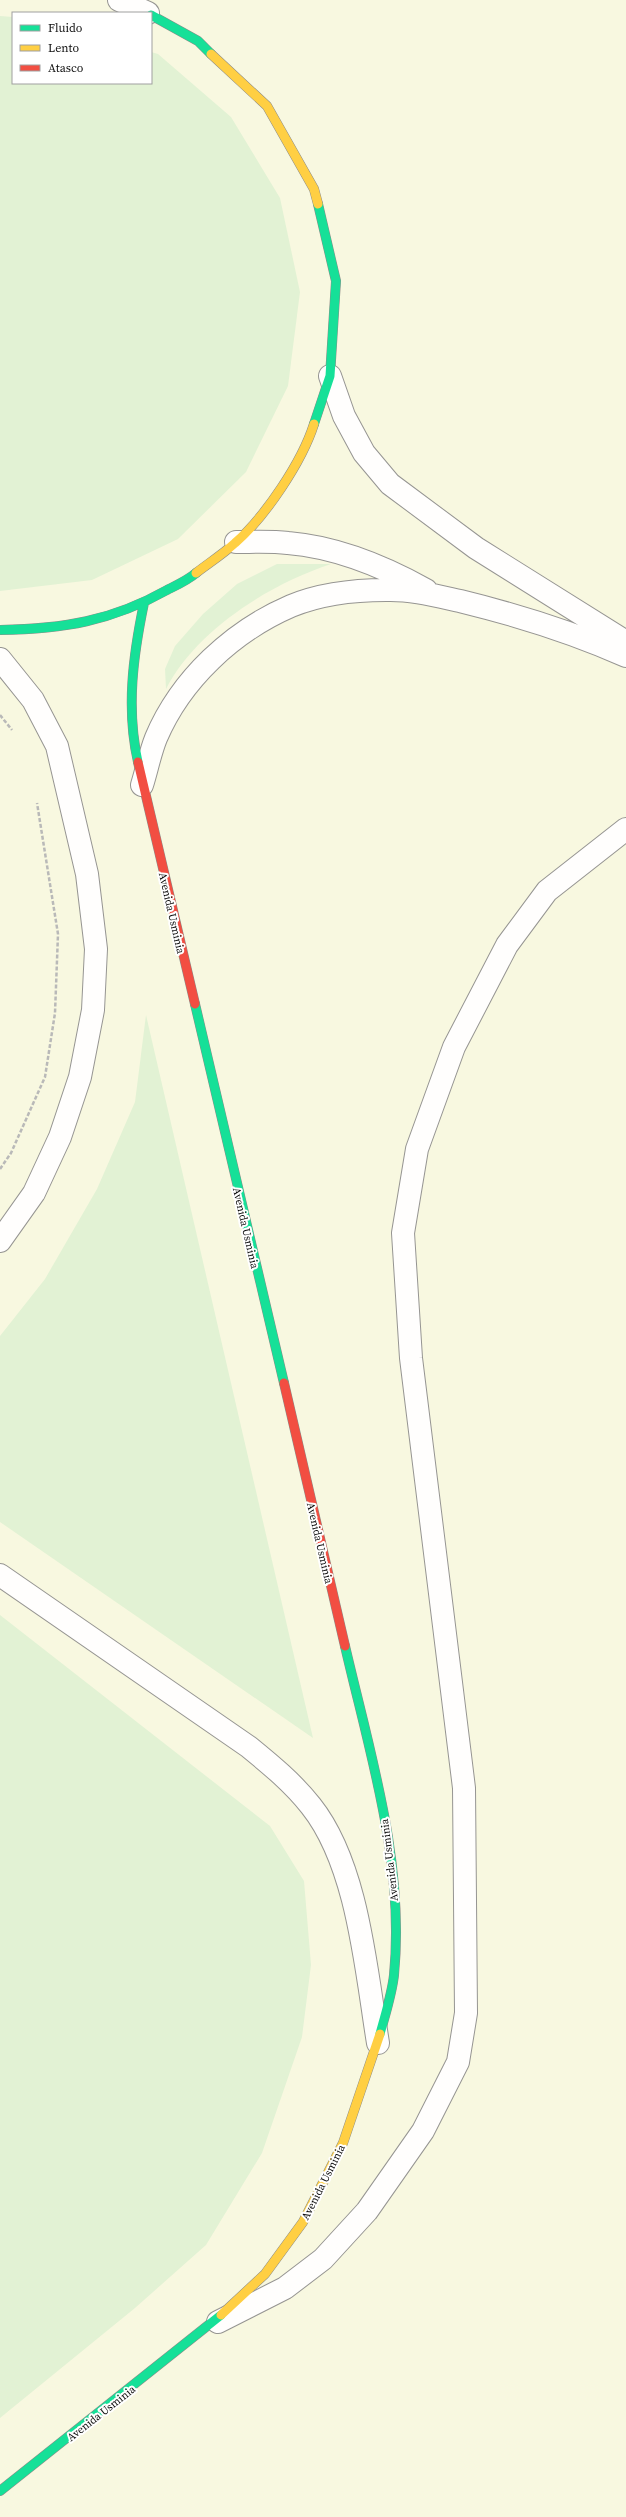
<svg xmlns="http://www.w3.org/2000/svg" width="626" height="2517" font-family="'Source Serif 4',serif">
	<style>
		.farmland { fill: #f8f8e0; fill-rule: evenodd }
		.green { fill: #e2f2d4 }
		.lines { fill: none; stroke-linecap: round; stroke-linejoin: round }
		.street-casing { stroke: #969592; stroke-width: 24 }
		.fast-casing { stroke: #8c8c89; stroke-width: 10 }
		.slow-casing { stroke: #8c8c89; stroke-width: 10 }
		.jam-casing { stroke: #8c8c89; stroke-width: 10 }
		.path { stroke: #b9b9b8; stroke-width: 2.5; stroke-dasharray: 4 2; stroke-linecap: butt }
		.street { stroke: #fffefd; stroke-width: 22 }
		.fast { stroke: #16e098; stroke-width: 9 }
		.slow { stroke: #ffcf43; stroke-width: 9 }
		.jam { stroke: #f24e42; stroke-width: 9 }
		.labels { text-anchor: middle; stroke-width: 4; stroke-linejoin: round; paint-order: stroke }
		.street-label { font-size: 11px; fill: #0f0f0f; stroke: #fff }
	</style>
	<rect width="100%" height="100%" fill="#fcfbf4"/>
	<!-- farmland -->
	<path class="farmland" d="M0,0H626V2517H0ZM13,13H151V83H13Z"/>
	<!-- green -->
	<path class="green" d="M0,16L13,17V83H151V52L158,54L231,117L280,198L300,292L288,386L246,472L178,539L92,580L0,591Z
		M277,564H331C270,584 196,630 166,689L165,669L175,646L203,614L237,584Z
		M146,1015L313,1738L0,1522V1336L45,1279L97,1189L135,1102Z
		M0,1615L270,1826L304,1881L311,1965L302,2037L262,2153L206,2245L135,2308L0,2418Z"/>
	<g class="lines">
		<!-- street casing -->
		<g class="street-casing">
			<path id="street" d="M119,0L148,13
				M330,376L344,416L364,453L390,484L476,548L626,642
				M236,542C253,542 271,541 288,543C337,547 383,566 426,590
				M0,659L33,700L57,746L87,874L96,949L93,1010L80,1077L60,1137L34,1193L0,1241
				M142,785C147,769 150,753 156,738C181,679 233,631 291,606C320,594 355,590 386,590C410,589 437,596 460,601C517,615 572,632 626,656
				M0,1575L249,1747C271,1765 293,1783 311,1806C358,1865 366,1970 378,2043
				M218,2322L285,2288L323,2259L367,2211L423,2131L458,2062L466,2013L464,1788L411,1358L403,1233L417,1149L454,1047L507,945L547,891L626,829"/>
		</g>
		<!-- fast casing -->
		<g class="fast-casing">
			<path id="fast" d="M151,15L198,41L211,54
				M314,424L330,376L336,281L318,204
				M0,630C63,629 112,621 167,590C177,585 188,580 196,573
				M138,762C126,709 133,656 144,603
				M195,1004L284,1383
				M345,1646C370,1754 405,1863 394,1975C392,1994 385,2015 380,2034
				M0,2491L221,2315"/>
		</g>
		<!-- slow casing -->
		<g class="slow-casing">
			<path id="slow" d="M211,54L267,106L314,189L318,204
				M196,573C209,563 223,554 235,543C265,517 302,462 314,424
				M221,2315L265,2274L303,2222L343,2143L380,2034"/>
		</g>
		<!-- jam casing -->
		<g class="jam-casing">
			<path id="jam" d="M138,762L195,1004
				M284,1383L345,1646"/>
		</g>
		<!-- path -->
		<path class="path" d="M0,715L12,730
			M0,1169L11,1153L45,1077L55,1013L58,934L37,803"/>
		<!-- street -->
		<use href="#street" class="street"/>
		<!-- fast -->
		<use href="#fast" class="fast"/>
		<!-- slow -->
		<use href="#slow" class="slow"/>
		<!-- jam -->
		<use href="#jam" class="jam"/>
	</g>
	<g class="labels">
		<!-- street labels -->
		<g class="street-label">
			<text transform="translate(172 913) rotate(77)" y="4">Avenida Usminia</text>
			<text transform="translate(246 1228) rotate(77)" y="4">Avenida Usminia</text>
			<text transform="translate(320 1543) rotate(77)" y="4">Avenida Usminia</text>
			<text transform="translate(389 1860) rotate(-97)" y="4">Avenida Usminia</text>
			<text transform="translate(323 2182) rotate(-63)" y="4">Avenida Usminia</text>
			<text transform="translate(101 2413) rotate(-38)" y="4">Avenida Usminia</text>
		</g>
	</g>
	<!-- legend -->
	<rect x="12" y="12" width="140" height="72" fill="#ffffff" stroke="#9f9f9f"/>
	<rect x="20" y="25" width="20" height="6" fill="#16e098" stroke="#9f9f9f"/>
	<text x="48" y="32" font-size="12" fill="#0f0f0f">Fluido</text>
	<rect x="20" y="45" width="20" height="6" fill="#ffcf43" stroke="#9f9f9f"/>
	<text x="48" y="52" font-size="12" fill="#0f0f0f">Lento</text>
	<rect x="20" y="65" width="20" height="6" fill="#f24e42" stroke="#9f9f9f"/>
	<text x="48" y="72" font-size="12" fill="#0f0f0f">Atasco</text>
</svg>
